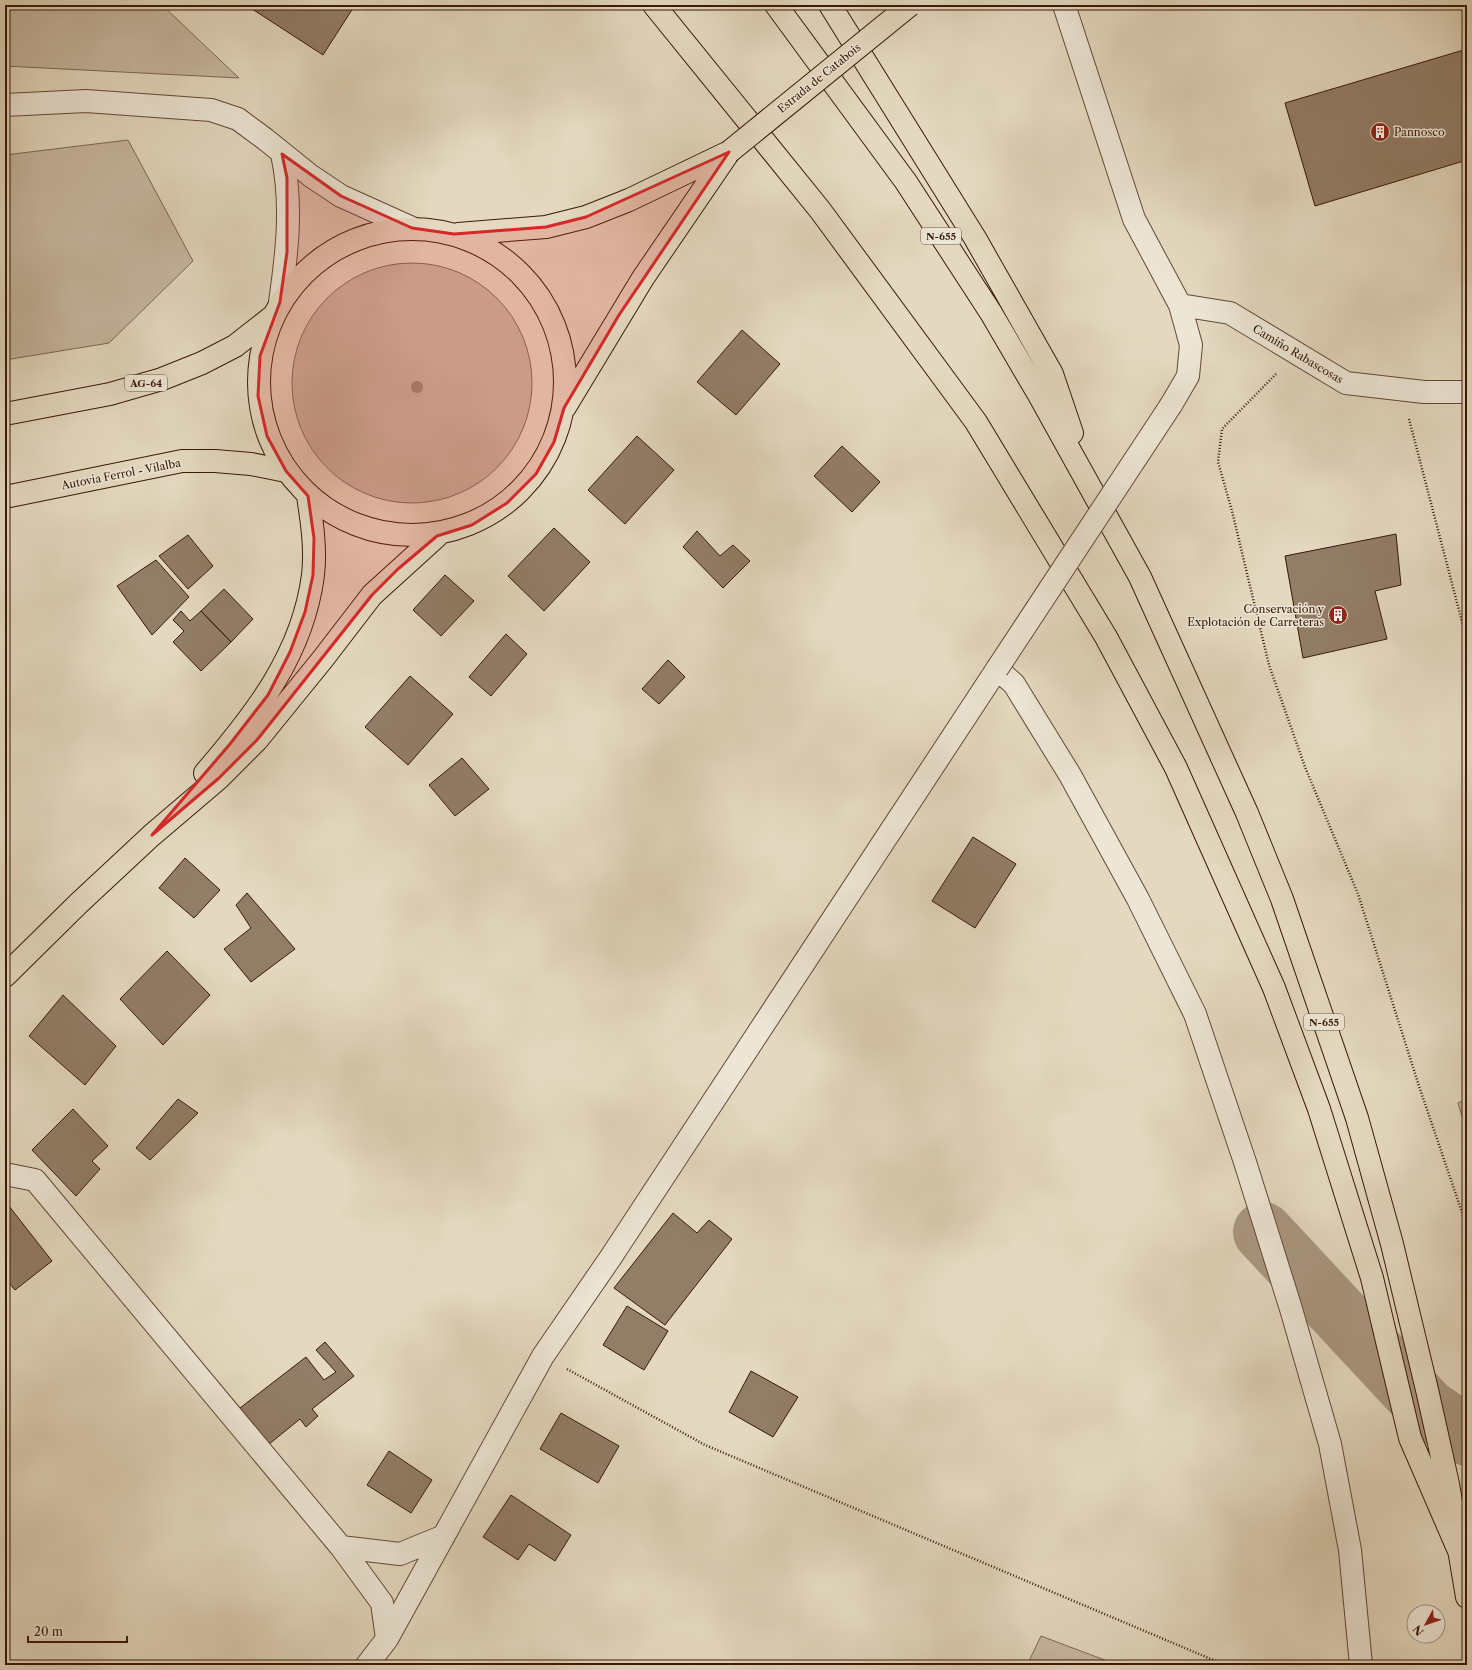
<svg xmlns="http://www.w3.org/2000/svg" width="1472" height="1670" font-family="'Libre Caslon Text',serif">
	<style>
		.green { fill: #c7b8a1; stroke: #806854 }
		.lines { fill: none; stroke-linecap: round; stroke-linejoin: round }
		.river { stroke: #aa9881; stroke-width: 60 }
		.building { fill: #927d67; stroke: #391907 }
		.minor-casing { stroke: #644935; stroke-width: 24 }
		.major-casing { stroke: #391907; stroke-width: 24 }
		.highway-casing { stroke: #391907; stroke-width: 24 }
		.path { stroke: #391907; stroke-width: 2.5; stroke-dasharray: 1 2; stroke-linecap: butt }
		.minor { stroke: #ede6d6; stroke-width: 22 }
		.major { stroke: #e4d9c0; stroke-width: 22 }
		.highway { stroke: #e4d9c0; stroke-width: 22 }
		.minor-bridge-casing { stroke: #644935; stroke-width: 24; stroke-linecap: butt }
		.major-bridge-casing { stroke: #391907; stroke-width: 24; stroke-linecap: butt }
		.minor-bridge { stroke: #ede6d6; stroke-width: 22 }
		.major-bridge { stroke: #e4d9c0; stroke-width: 22 }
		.tree { fill: #9e8a74 }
		.marked { fill: #d62828; fill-opacity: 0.2; stroke: #d62828; stroke-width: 3; stroke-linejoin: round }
		.labels { text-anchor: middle; stroke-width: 3; stroke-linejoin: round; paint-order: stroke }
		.shield { fill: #ede6d6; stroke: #6f5645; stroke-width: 1 }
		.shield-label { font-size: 10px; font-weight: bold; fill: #391907 }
		.street-label { font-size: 11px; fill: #391907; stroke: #ede6d6 }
		.poi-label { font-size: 11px; fill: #391907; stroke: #ede6d6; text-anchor: start }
	</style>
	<rect width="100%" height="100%" fill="#e4d9c0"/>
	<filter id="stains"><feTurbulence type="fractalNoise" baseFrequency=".005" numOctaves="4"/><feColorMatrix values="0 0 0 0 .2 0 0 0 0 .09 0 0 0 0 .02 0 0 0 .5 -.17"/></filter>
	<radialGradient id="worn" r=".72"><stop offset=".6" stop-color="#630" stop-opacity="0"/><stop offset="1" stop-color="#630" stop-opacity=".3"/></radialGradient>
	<!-- green -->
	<path class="green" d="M5,5H162L239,78L5,66Z
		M128,140L193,261L109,343L5,360V155Z
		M292 383a120 120 0 1 1 240 0a120 120 0 1 1-240 0Z
		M1467,1099V1133L1458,1103Z
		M1041,1636L1118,1665H1027Z"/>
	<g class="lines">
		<!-- river -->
		<path class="river" d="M1263,1232L1427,1408L1467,1436"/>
	</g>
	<!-- building -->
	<path class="building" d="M246,5H355L323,55Z
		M1467,49V160L1315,206L1285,103Z
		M742,330L780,364L736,415L697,382Z
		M637,436L674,470L625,524L588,490Z
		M842,446L880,482L852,512L814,476Z
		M554,528L590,562L544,611L508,576Z
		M697,531L720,556L733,545L750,561L723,588L683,547Z
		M1396,534L1401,585L1375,591L1387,639L1303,658L1285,556Z
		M188,535L213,566L188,589L159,556Z
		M156,560L189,597L152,635L117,586Z
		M445,575L474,601L441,636L413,610Z
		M224,589L253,619L231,642L201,611Z
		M181,611L190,621L201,611L231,642L201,671L173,642L184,631L173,620Z
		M506,634L527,654L491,696L469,677Z
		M668,660L685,677L659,704L642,689Z
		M410,676L453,714L408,765L365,727Z
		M462,758L489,789L455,816L429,785Z
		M973,837L1016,864L975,928L932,901Z
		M185,858L220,890L194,918L159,888Z
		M247,893L295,949L251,982L224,949L251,928L236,905Z
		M167,951L210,995L163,1045L120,999Z
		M63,995L116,1046L85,1085L29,1036Z
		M178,1099L198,1113L150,1160L136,1148Z
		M73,1109L108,1146L92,1161L100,1169L76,1196L32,1150Z
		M5,1201L52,1261L15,1290L5,1278V1233L7,1232L5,1230Z
		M673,1213L697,1233L709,1220L732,1239L665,1325L614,1288Z
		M627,1306L668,1331L644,1370L603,1345Z
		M325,1342L354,1376L312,1409L318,1416L306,1427L300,1419L268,1445L240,1408L306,1357L324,1380L336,1372L316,1350Z
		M751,1371L798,1397L773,1437L729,1412Z
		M561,1413L619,1446L598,1483L540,1449Z
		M389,1451L432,1480L411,1513L367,1485Z
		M511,1495L571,1535L555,1561L529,1544L518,1560L483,1537Z"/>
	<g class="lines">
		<!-- minor casing -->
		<g class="minor-casing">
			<path id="minor" d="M1064,5L1134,219L1180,305L1191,345L1188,376L1171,405
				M5,105L86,101L211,110L238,119L265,139L311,176L341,196L412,228
				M280,302C287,253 293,204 282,154
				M1180,305L1230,313L1346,383L1424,392H1467
				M5,1174L35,1180L341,1547L400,1554L444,1536
				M341,1547L382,1603L387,1639
				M367,1665L387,1639L543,1356L611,1257L997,669L1014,684L1070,775L1138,899L1195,1014L1245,1162L1291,1309L1330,1444L1350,1550L1361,1665"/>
		</g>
		<!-- major casing -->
		<g class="major-casing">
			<path id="major" d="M259 382a153 153 0 1 1 306 0a153 153 0 1 1-306 0Z
				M458,234L546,227L586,217L629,200L729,152
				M565,407L643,278L729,152
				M205,773C255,715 303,654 313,575C316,549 312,522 308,496
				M5,976L79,903L152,835L219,778L257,740L322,660L372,595L437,536"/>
		</g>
		<!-- highway casing -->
		<g class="highway-casing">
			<path id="highway" d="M654,5L820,210L976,422L1106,637L1176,768L1274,988L1319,1109L1372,1278L1410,1438L1462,1558
				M776,5L906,182L991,313L1039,395L1140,577L1247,813L1282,899L1357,1118L1392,1244L1428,1394L1448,1484L1467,1597
				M830,5L975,238L1052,374L1072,433
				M5,414L110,394L162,379L202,363L235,346L272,317
				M5,497L182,461H215L251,464L286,471"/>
		</g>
		<!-- path -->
		<path class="path" d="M1276,374L1222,429L1218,462L1232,511L1269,665L1305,767L1358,894L1419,1086L1467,1227
			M1409,419L1467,641
			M567,1369L705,1445L1225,1665"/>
		<!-- minor -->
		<use href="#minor" class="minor"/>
		<!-- major -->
		<use href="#major" class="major"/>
		<!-- highway -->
		<use href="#highway" class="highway"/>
		<!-- minor-bridge casing -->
		<g class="minor-bridge-casing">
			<path id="minor-bridge" d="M997,669L1171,405"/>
		</g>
		<!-- major-bridge casing -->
		<g class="major-bridge-casing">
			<path id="major-bridge" d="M729,152L910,5"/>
		</g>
		<!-- minor-bridge -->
		<use href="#minor-bridge" class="minor-bridge"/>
		<!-- major-bridge -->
		<use href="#major-bridge" class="major-bridge"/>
	</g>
	<!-- trees -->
	<circle class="tree" cx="417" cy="387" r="6"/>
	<!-- marked area -->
	<path class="marked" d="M729,152L619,315L564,408L554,442L536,474L507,503L472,525L437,536L398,569L372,595L257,740L219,778L152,835L230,744L268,695L290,652L305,612L313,575L314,538L308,496L286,471L267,436L258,396L260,356L280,302L287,252V178L282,154L341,196L412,228L454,234L546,227L586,217Z"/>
	<!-- icons -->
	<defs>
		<g id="building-disc" transform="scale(1)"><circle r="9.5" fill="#8f2418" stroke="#ede6d6"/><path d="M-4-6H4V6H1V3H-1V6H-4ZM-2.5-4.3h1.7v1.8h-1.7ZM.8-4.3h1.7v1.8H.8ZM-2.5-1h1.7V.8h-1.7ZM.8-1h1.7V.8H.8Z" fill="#fff"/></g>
	</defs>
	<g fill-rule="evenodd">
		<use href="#building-disc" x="1380" y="132"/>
		<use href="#building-disc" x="1338" y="615"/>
	</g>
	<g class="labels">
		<!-- shield labels -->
		<g class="shield">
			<rect x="921" y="228" width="40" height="16" rx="3"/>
			<rect x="125" y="375" width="42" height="16" rx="3"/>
			<rect x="1304" y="1014" width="40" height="16" rx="3"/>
		</g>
		<g class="shield-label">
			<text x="941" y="240">N-655</text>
			<text x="146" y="387">AG-64</text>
			<text x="1324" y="1026">N-655</text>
		</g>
		<!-- street labels -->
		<g class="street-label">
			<text transform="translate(819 78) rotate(-39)" y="4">Estrada de Catabois</text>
			<text transform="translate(1298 354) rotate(31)" y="4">Camiño Rabascosas</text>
			<text transform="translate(121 474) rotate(-11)" y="4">Autovía Ferrol - Vilalba</text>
		</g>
		<!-- poi labels -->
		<g class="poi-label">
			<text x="1394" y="136">Pannosco</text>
			<text x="1324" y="613" text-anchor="end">Conservación y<tspan x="1324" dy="13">Explotación de Carreteras</tspan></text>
		</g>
	</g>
	<!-- margin -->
	<rect width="1472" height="1670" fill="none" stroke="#e4d9c0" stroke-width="20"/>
	<rect x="6" y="6" width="1460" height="1658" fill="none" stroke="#391907" stroke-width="2"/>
	<rect x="10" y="10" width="1452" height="1650" fill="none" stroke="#391907"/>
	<!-- north arrow -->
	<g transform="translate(1426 1624) rotate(230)"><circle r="19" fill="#ede6d6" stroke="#a59483"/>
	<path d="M0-3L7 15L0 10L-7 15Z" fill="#8f2418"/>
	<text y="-6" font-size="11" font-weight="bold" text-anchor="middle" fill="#391907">N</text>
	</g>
	<!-- scale -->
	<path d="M28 1636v6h99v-6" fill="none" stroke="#391907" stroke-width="2"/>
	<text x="34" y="1636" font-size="12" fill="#391907" stroke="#ede6d6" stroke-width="3" paint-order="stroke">20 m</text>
	<rect width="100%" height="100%" filter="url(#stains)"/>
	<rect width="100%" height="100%" fill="url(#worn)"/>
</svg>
